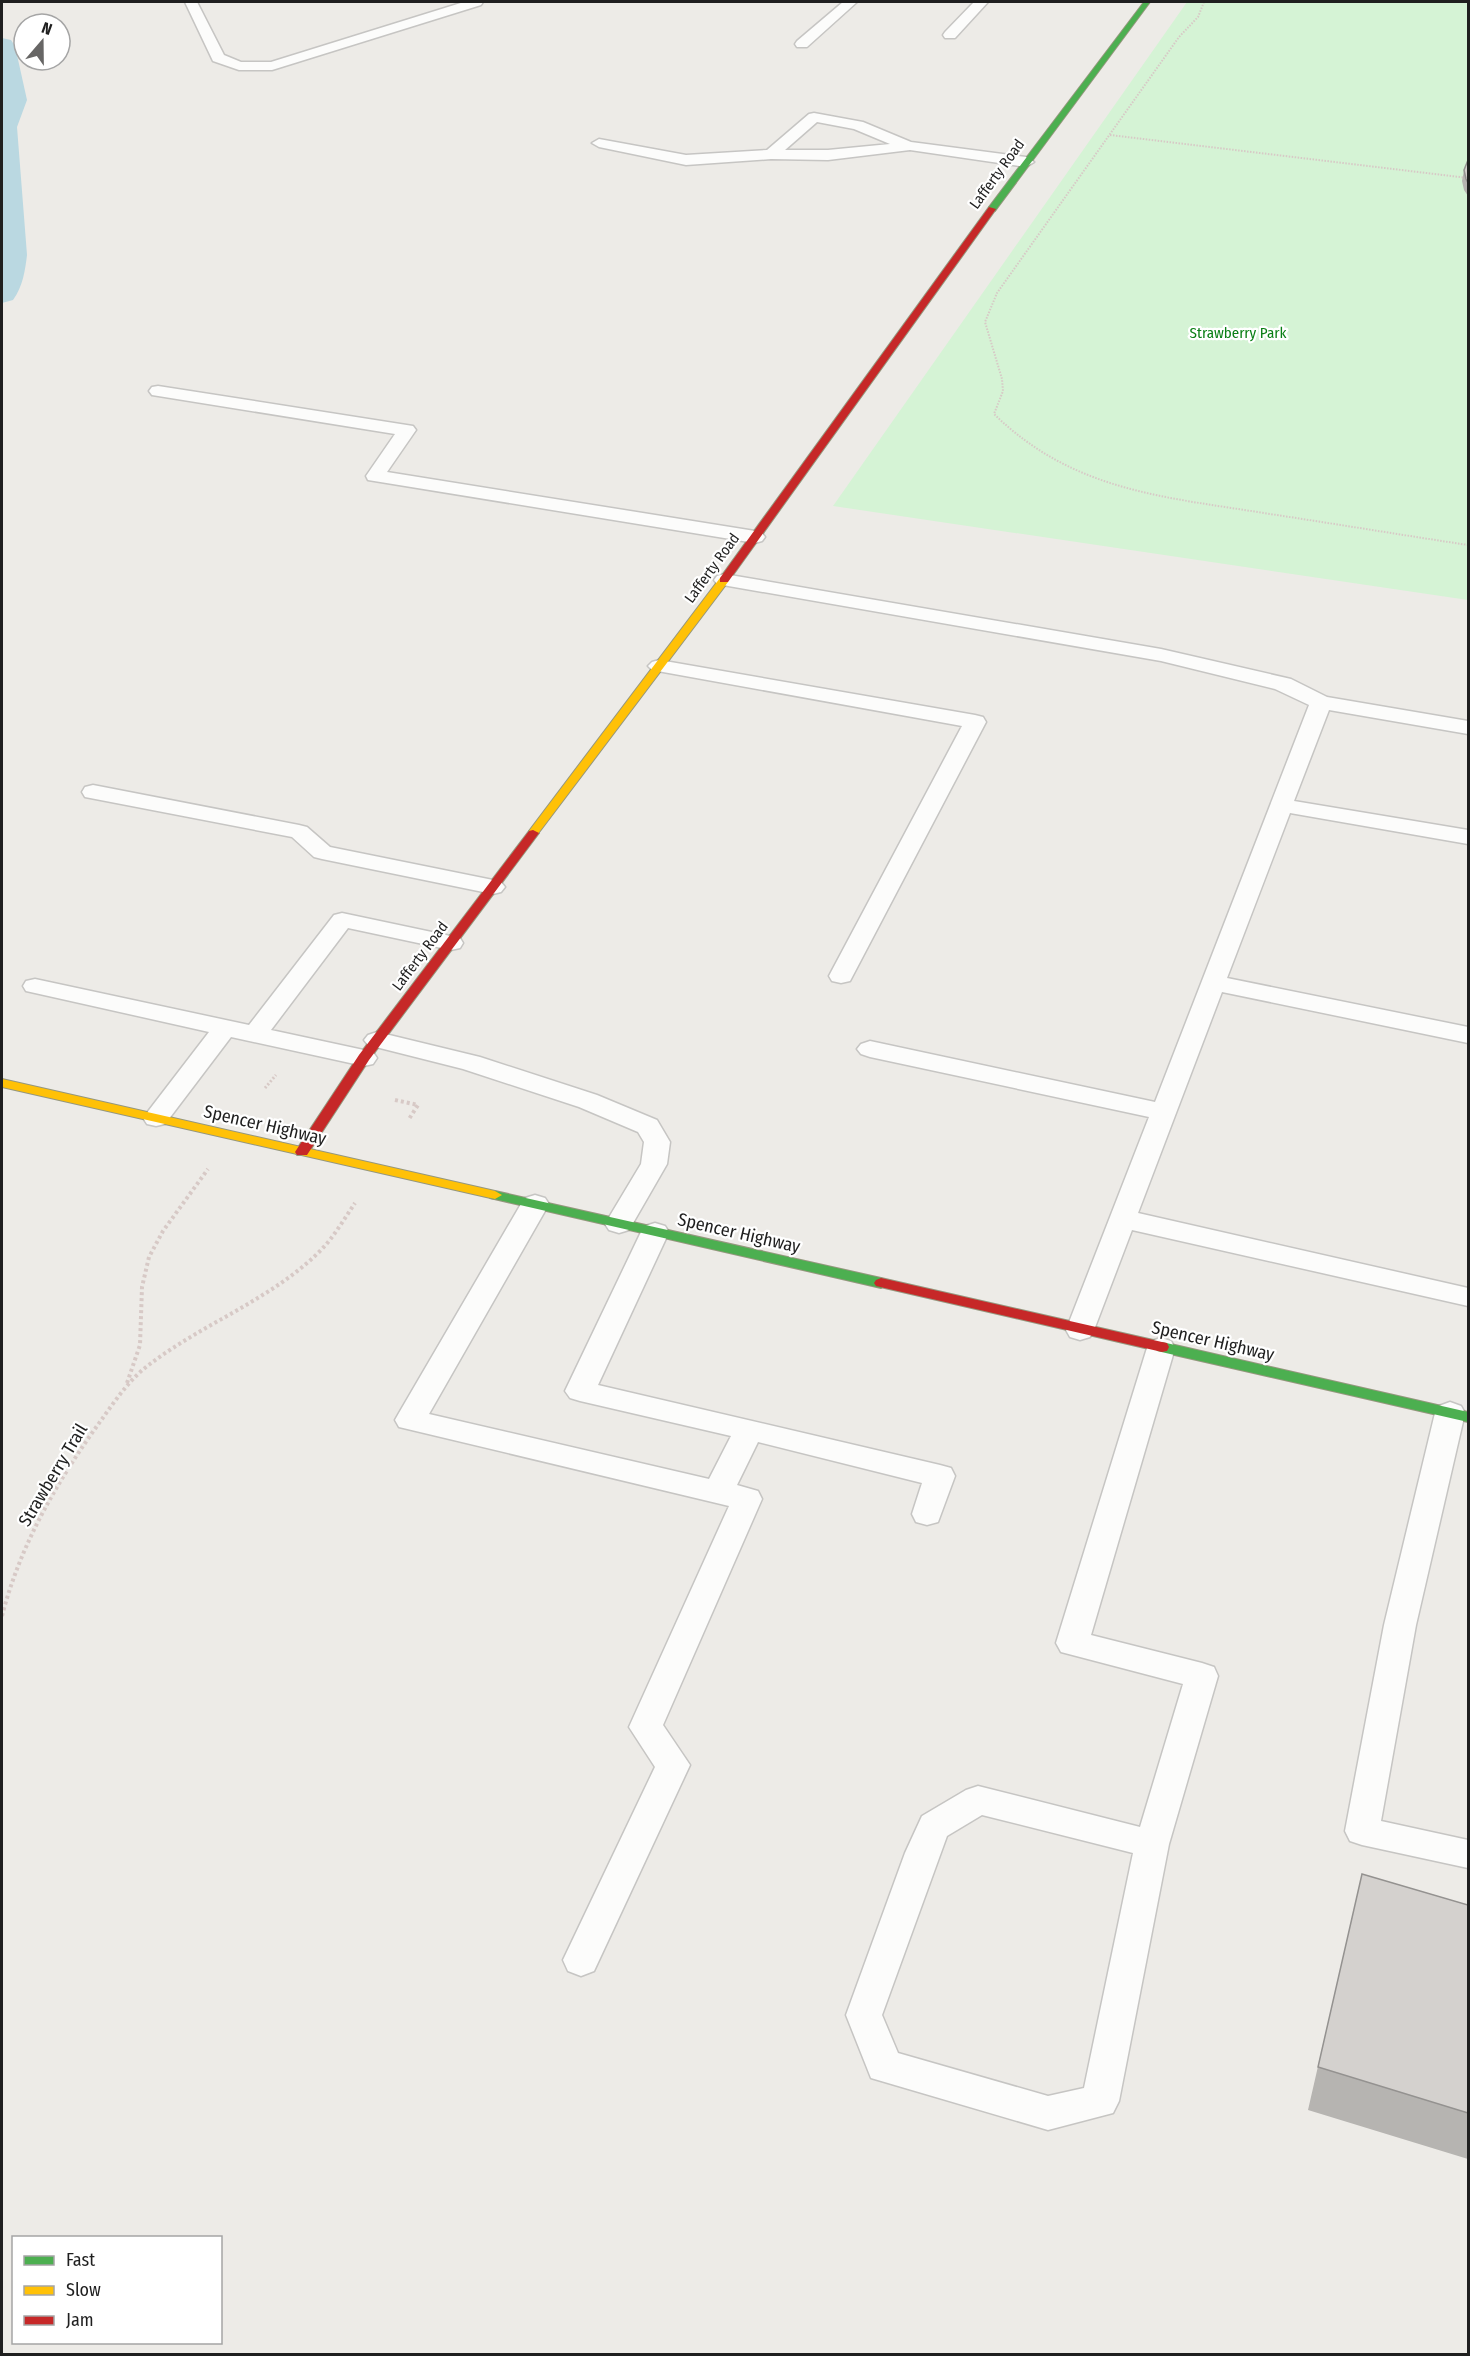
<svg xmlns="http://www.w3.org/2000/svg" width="1470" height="2356" font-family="'Fira Sans Condensed',sans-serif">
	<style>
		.park { fill: #d5f3d5 }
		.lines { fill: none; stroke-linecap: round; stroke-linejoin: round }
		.canal { fill: #bad8e1; fill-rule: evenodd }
		.lane-casing { stroke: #c6c5c3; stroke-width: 3 }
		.fast-casing { stroke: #95977e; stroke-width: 2 }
		.slow-casing { stroke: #95977e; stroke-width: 2 }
		.jam-casing { stroke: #95977e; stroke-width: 2 }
		.path-far2 { stroke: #d7c9c6; stroke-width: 2; stroke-dasharray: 1.5 1.5; stroke-linecap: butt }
		.path-far1 { stroke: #d7c9c6; stroke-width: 3; stroke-dasharray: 2 2; stroke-linecap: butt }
		.path { stroke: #d7c9c6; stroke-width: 4; stroke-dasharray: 3 3; stroke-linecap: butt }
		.lane { fill: #fcfcfb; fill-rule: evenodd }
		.fast { fill: #4caf50; fill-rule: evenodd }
		.slow { fill: #ffc107; fill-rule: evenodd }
		.jam { fill: #c62828; fill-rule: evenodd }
		.wall { fill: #b6b4b1 }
		.building { fill: #d4d1ce; stroke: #949290; stroke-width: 1.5 }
		.labels { text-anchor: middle; stroke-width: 4.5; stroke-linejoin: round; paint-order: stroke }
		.far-street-label { font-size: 15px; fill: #1f1f1f; stroke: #fff }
		.far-park-label { font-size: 15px; fill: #0a7f15; stroke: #fff }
		.street-label { font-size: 18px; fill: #1f1f1f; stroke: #fff }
	</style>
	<rect width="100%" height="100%" fill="#edebe7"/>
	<!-- park -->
	<path class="park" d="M1187,2H1468V600L833,506Z"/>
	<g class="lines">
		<!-- canal -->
		<path class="canal" d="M2,38L11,40L15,46L27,100L17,127L27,255C25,271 23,286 13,300L2,303Z"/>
		<!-- lane casing -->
		<g class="lane-casing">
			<path id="lane" d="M185,2H197L224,55L241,62H271L464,2H483L481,5L272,70H239L213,61Z
				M843,2H857L807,47H797L795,44L797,41Z
				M974,2H988L955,38H945L943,35L945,32Z
				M814,113L863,122L911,142L1026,157L1034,162L1026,167L910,150L828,160L771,159L686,165L599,147L592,143L599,139L686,155L767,150L809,114ZM817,122L854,129L890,144L828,150H785Z
				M158,386L413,426L416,430L387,472L755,531L762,533L765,537L762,541L755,543L368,480L366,476L395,434L152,395L149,391L152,387Z
				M724,574L1161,649L1291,679L1327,697L1468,721V734L1329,710L1294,801L1468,830V844L1290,813L1227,978L1468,1027V1043L1222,992L1138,1213L1468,1288V1306L1132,1230L1094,1330L1090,1337L1080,1340L1070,1337L1066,1330L1149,1117L870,1057L861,1054L857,1049L861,1044L870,1041L1155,1102L1309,705L1275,689L1161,661L717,584L714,580L717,576Z
				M659,660L975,715L983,717L986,722L850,981L841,983L832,981L829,976L962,726L652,670L648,666L652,662Z
				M93,785L299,825L307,827L330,847L493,880L501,882L505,887L501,892L493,894L322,859L314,857L292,837L85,797L82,792L85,787Z
				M342,913L460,938L463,943L460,948L451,950L348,928L271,1030L373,1052L377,1058L373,1064L364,1066L231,1037L165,1124L156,1126L147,1124L143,1118L209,1032L35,993L26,991L23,986L26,981L35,979L249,1025L334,915Z
				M377,1032L480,1057L597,1095L657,1120L670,1142L667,1164L629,1230L619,1233L609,1230L605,1224L641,1164L644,1142L638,1132L579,1107L463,1069L368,1045L364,1040L368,1035Z
				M535,1195L545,1198L549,1204L429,1414L709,1479L731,1436L580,1401L570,1398L565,1391L641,1232L645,1226L655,1223L665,1226L669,1232L598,1385L940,1465L951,1468L955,1476L938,1522L927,1525L916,1522L912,1514L922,1483L758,1442L737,1485L758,1491L762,1499L663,1725L690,1765L594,1971L581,1976L568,1971L563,1960L655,1767L629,1727L729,1506L399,1427L395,1420L399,1413L521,1204L525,1198Z
				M1161,1338L1171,1341L1175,1348L1091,1635L1202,1663L1214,1667L1218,1676L1169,1844L1119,2101L1113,2113L1048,2130L871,2078L846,2015L905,1853L922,1816L966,1790L978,1786L1140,1827L1183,1684L1061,1652L1056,1643L1147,1348L1151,1341ZM982,1815L1133,1853L1084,2088L1048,2096L898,2053L882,2015L947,1836Z
				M1450,1402L1461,1406L1465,1413L1416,1625L1381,1821L1468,1840V1868L1362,1845L1350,1841L1345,1831L1384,1625L1435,1413L1439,1406Z"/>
		</g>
		<!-- fast casing -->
		<g class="fast-casing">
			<path id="fast" d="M1144,2H1150L995,211H989V207Z
				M495,1191L881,1278L888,1283L881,1288L490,1198L488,1195Z
				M1162,1342L1468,1412V1422L1157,1351L1155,1347L1157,1343Z"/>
		</g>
		<!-- slow casing -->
		<g class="slow-casing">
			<path id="slow" d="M724,577L728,578V582L537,835H529V831L720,578Z
				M2,1079L495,1191L502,1195L495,1199L2,1087Z"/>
		</g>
		<!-- jam casing -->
		<g class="jam-casing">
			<path id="jam" d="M989,207L996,209L728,582H720V578Z
				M533,830L539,833L369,1060L307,1155H297L295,1152L359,1055L529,831Z
				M881,1278L1162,1342L1167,1343L1169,1347L1167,1351L1162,1352L876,1286L874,1283L876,1280Z"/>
		</g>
		<!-- path-far2 -->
		<path class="path-far2" d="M1204,2L1198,17L1179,37L997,293L985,322L1002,379L1003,391L994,414C1074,492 1166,497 1270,514C1336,524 1402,535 1468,545
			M1110,135L1468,178"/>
		<!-- path-far1 -->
		<path class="path-far1" d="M265,1088L276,1075"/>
		<!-- path -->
		<path class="path" d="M395,1100L418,1105L409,1119
			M127,1383L140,1345L142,1287L149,1257L163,1231L208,1169
			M2,1616C20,1546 55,1485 97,1426C113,1404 128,1380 150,1364C204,1323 272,1299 320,1251C334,1237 344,1219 355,1203"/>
		<!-- lane -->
		<use href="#lane" class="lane"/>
		<!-- fast -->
		<use href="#fast" class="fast"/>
		<!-- slow -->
		<use href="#slow" class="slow"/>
		<!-- jam -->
		<use href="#jam" class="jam"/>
	</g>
	<!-- wall -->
	<path class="wall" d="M1468,160V196L1464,190L1462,181L1464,170Z
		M1362,1874L1468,1905V2159L1308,2110Z"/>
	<!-- building -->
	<path class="building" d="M1468,160V183L1466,179L1464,170Z
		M1362,1874L1468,1905V2113L1318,2067Z"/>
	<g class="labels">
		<!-- far-street labels -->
		<g class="far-street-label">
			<text transform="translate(997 174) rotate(-54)" y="5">Lafferty Road</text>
			<text transform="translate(712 568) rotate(-54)" y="5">Lafferty Road</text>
			<text transform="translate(420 956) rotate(-53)" y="5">Lafferty Road</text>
		</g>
		<!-- far-park labels -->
		<g class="far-park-label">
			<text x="1238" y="338">Strawberry Park</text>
		</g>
		<!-- street labels -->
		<g class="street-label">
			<text transform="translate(265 1125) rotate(13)" y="6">Spencer Highway</text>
			<text transform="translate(739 1233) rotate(13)" y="6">Spencer Highway</text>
			<text transform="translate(1213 1341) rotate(13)" y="6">Spencer Highway</text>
			<text transform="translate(53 1475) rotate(-59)" y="6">Strawberry Trail</text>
		</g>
	</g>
	<!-- border -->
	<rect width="1470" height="2356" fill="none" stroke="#1f1f1f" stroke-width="6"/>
	<!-- legend -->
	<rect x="12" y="2236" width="210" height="108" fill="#ffffff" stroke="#a5a5a5" stroke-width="1.5"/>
	<rect x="24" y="2256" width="30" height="9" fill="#4caf50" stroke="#a5a5a5" stroke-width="1.5"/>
	<text x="66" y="2266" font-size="18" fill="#1f1f1f">Fast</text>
	<rect x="24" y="2286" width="30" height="9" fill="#ffc107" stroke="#a5a5a5" stroke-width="1.5"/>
	<text x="66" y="2296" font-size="18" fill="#1f1f1f">Slow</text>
	<rect x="24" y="2316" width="30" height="9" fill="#c62828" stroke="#a5a5a5" stroke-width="1.5"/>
	<text x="66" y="2326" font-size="18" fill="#1f1f1f">Jam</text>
	<!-- north arrow -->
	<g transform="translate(42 42) rotate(20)"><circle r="28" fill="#ffffff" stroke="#a5a5a5" stroke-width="1.5"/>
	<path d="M0-4.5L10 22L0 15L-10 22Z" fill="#676665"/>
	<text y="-9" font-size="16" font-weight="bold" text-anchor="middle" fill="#1f1f1f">N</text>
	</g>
</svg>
